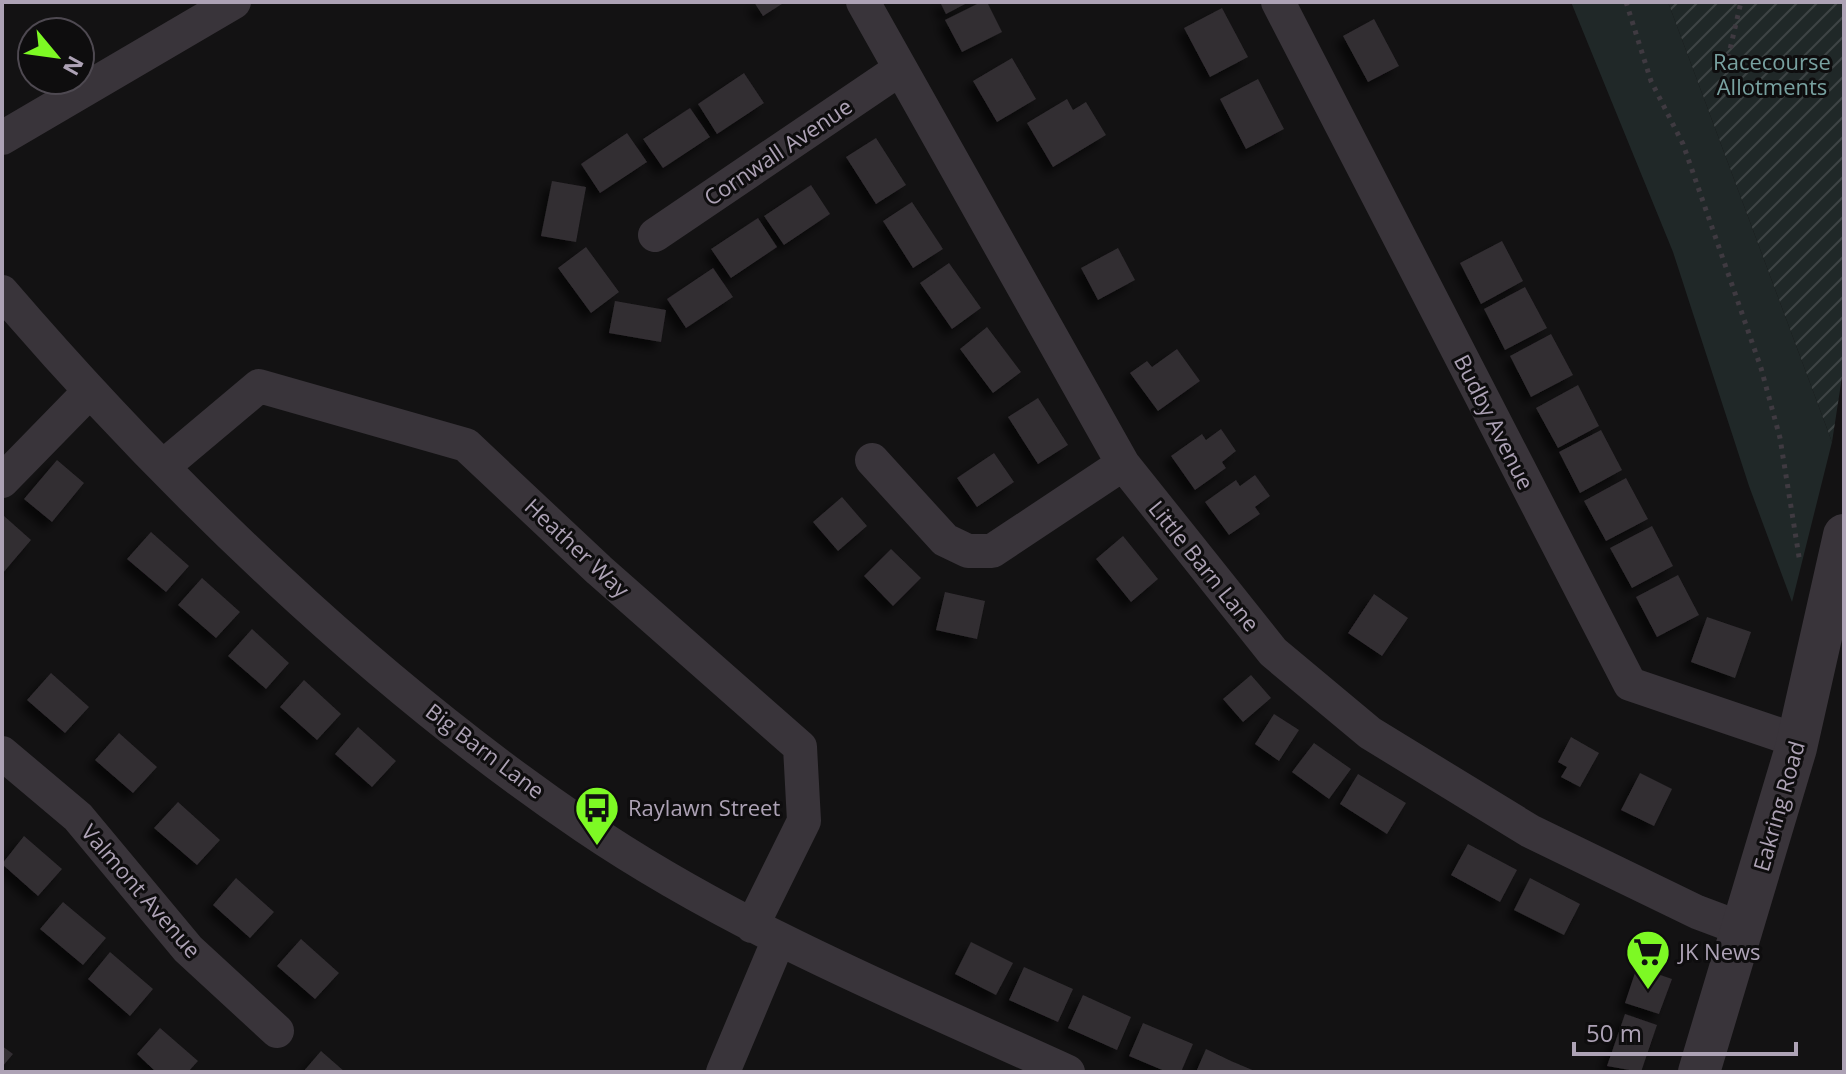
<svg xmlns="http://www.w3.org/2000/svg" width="1846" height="1074" font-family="'Open Sans',sans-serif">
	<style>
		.green { fill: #202828 }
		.garden { fill: url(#garden-furrows) }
		.building { fill: #322e32; filter: url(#shadow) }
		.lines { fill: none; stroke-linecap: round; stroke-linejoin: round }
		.path { stroke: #3f3a41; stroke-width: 5; stroke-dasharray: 4 6; stroke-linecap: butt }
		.minor { stroke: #39343a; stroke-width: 34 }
		.tertiary { stroke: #39343a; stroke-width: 42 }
		.labels { text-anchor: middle; stroke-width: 6; stroke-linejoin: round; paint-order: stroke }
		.park-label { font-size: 22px; fill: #78a1a0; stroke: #0e0d0e }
		.street-label { font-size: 22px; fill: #ada2b5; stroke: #0e0d0e }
		.poi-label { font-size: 22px; fill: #ada2b5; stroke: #0e0d0e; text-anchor: start }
	</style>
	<defs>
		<pattern id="garden-furrows" width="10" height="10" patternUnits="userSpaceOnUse" patternTransform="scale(2)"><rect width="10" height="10" fill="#202828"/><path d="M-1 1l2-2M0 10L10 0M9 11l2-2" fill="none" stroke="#3e4445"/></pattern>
		<filter id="shadow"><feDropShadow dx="-7" dy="7" stdDeviation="4" flood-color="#0009"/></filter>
	</defs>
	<rect width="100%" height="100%" fill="#131213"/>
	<!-- green -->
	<path class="green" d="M1571,2H1668L1832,442L1792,602L1749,486L1673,252Z"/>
	<!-- garden -->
	<path class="garden" d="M1668,2H1844V364L1832,442Z"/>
	<!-- building -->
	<path class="building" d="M754,2H785L763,16Z
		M940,2H969L946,14Z
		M981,2H987L1002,32L962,52L945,20Z
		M1222,8L1248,57L1210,77L1184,28Z
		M1374,19L1399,66L1368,82L1343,36Z
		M1012,58L1036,99L997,122L973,81Z
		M744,73L764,103L717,134L698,104Z
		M1258,79L1284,129L1246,149L1220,99Z
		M1067,99L1073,110L1086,102L1106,135L1053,167L1027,123Z
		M690,108L710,137L663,168L643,139Z
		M627,133L647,162L600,193L581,164Z
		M876,138L906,185L876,204L846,157Z
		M552,181L586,187L576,242L541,236Z
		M811,185L830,214L784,245L764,216Z
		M912,202L943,249L913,268L883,221Z
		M758,218L777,247L731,278L711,249Z
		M1502,241L1523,281L1481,304L1460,263Z
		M586,247L619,292L591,313L558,268Z
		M1118,248L1135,280L1098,300L1081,268Z
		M949,263L981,308L952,329L920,283Z
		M713,268L733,297L686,328L667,299Z
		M1525,287L1547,328L1505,350L1484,309Z
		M615,301L666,310L661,342L609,333Z
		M987,327L1021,372L993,393L960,349Z
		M1551,334L1573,375L1531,397L1510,356Z
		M1177,349L1200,381L1158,411L1130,373L1147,361L1152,367Z
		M1578,385L1599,426L1558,448L1536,408Z
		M1038,398L1068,445L1038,464L1008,417Z
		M1221,429L1236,451L1222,462L1226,468L1195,490L1171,456L1202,434L1206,440Z
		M1601,430L1622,470L1580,493L1559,452Z
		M994,453L1014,482L977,507L957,478Z
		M57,460L84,483L52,522L24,499Z
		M1255,475L1270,496L1255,507L1260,514L1229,535L1205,502L1236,480L1240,486Z
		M1626,478L1648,519L1606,541L1584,501Z
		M842,497L867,526L838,551L813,522Z
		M4,516L31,540L2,574V519Z
		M1652,526L1673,566L1632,588L1610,548Z
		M151,532L189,566L166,592L127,559Z
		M1123,536L1158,579L1131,602L1096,559Z
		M891,549L921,578L893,606L864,576Z
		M1678,575L1699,615L1657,637L1636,597Z
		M202,578L240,612L216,638L178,605Z
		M945,592L985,601L977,639L936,630Z
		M1374,594L1408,618L1382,656L1348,633Z
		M1707,617L1751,632L1735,678L1691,662Z
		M252,629L289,663L266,689L228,656Z
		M51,673L89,707L65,733L27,700Z
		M1251,675L1271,698L1243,722L1223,699Z
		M304,680L341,714L317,740L280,707Z
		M1274,714L1299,730L1279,761L1255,744Z
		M358,727L396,761L372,787L335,754Z
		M119,733L157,767L133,793L95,760Z
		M1571,737L1599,753L1580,787L1561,777L1567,767L1558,762Z
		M1314,743L1351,769L1329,799L1292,772Z
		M1640,773L1672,789L1654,826L1621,810Z
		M1358,774L1406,803L1387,834L1340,804Z
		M178,802L220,840L197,865L154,828Z
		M24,836L62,869L38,896L2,864Z
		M1468,844L1517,870L1500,902L1451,875Z
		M236,878L274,912L250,938L213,905Z
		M1530,878L1580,904L1564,935L1514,910Z
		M63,902L106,938L83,965L40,929Z
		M301,939L339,973L315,999L277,966Z
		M971,942L1013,963L996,995L955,974Z
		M110,952L153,989L130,1016L88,979Z
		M1024,967L1073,989L1058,1022L1009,1000Z
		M1637,967L1672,979L1659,1014L1625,1003Z
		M1083,995L1131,1017L1117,1050L1068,1028Z
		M1625,1014L1657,1025L1641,1072L1607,1066Z
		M1143,1023L1193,1044L1181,1072H1167L1129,1056Z
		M160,1028L198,1061L188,1072H156L137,1054Z
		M2,1046L13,1054L2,1067Z
		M1206,1049L1231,1061L1257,1072H1196Z
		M321,1051L345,1072H303Z"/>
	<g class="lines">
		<!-- path -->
		<path class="path" d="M1626,2L1651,81L1683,144L1761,368L1780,438L1800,563
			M1728,58L1741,2"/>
		<!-- minor -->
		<path class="minor" d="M863,2L1123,464L1273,652L1370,733L1530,831L1697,912L1745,930
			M1278,2L1630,684L1798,741
			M2,138L234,2
			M655,235L900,69
			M2,292C169,486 372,682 584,826C734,928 904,997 1068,1072
			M872,460L945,540L968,551H992L1123,464
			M165,465L259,386L466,445L599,570L800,747L804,821L752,926
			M2,481L89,392
			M2,753L78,817L188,949L277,1031
			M723,1072L779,939"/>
		<!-- tertiary -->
		<path class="tertiary" d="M1699,1072L1796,748L1844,535"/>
	</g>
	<!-- icons -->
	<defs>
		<g id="bus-pin" transform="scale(2.3)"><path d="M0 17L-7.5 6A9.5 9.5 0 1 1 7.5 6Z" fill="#7df924" stroke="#0e0d0e"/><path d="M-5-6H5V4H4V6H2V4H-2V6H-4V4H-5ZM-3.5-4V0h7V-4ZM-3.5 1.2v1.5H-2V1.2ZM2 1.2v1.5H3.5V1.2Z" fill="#111"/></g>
		<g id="supermarket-pin" transform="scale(2.3)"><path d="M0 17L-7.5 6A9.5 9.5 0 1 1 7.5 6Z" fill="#7df924" stroke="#0e0d0e"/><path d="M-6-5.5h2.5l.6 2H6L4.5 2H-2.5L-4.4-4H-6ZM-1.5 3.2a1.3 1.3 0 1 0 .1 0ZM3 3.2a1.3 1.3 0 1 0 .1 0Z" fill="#111"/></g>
	</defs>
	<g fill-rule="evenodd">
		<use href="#bus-pin" x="597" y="808"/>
		<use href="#supermarket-pin" x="1648" y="952"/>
	</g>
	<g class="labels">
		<!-- park labels -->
		<g class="park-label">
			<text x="1772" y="70">Racecourse<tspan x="1772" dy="25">Allotments</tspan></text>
		</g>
		<!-- street labels -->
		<g class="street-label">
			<text transform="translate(778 152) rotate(-34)" y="8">Cornwall Avenue</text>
			<text transform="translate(1494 422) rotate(63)" y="8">Budby Avenue</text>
			<text transform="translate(577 548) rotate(43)" y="8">Heather Way</text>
			<text transform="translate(1204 566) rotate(51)" y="8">Little Barn Lane</text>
			<text transform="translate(485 751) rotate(37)" y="8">Big Barn Lane</text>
			<text transform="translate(1779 806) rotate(-74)" y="8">Eakring Road</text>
			<text transform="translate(141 891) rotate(49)" y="8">Valmont Avenue</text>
		</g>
		<!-- poi labels -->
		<g class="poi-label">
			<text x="628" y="816">Raylawn Street</text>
			<text x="1679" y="960">JK News</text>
		</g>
	</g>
	<!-- border -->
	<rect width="1846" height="1074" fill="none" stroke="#ada2b5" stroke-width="8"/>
	<!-- north arrow -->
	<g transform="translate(56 56) rotate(119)"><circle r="38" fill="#0e0d0e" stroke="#4e4951" stroke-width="2"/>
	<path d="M0-6L14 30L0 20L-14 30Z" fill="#7df924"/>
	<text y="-12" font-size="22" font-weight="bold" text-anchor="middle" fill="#ada2b5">N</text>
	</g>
	<!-- scale -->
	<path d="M1574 1042v12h222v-12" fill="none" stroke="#ada2b5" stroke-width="4"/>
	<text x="1586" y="1042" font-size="24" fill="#ada2b5" stroke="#0e0d0e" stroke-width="6" paint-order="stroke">50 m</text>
</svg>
